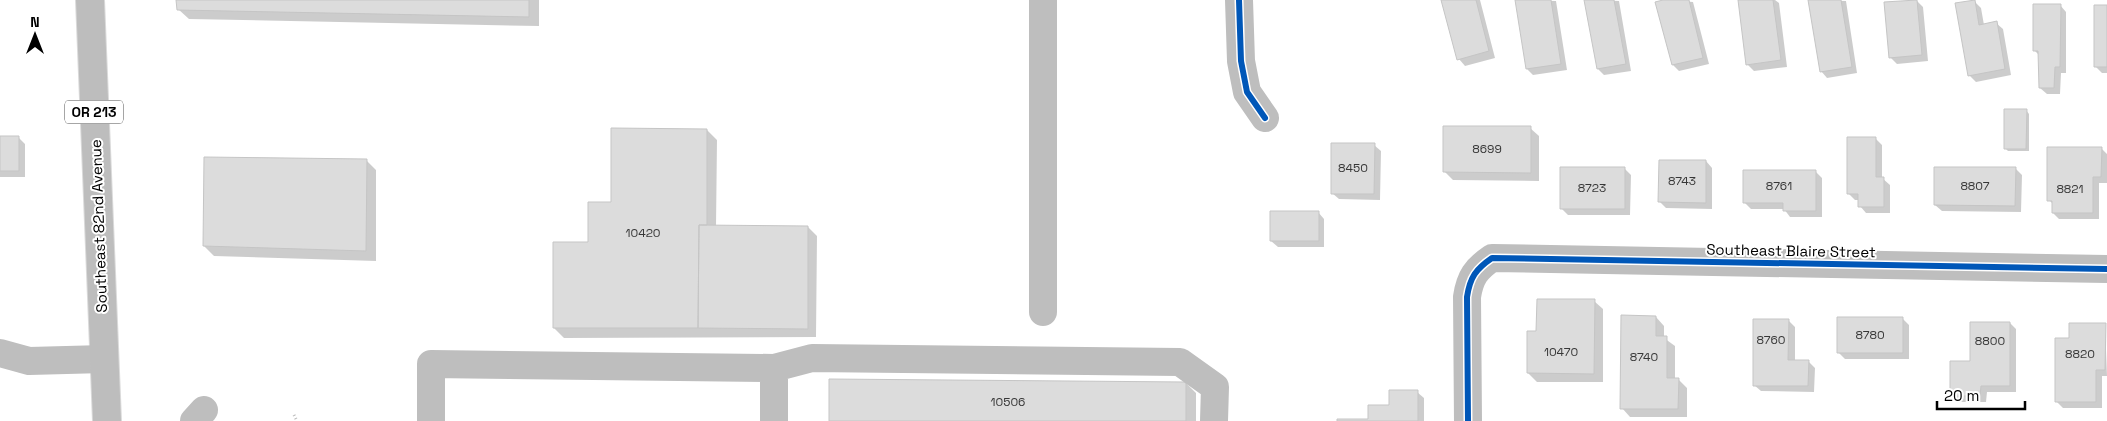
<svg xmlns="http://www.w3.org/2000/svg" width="2107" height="421" font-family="'Space Grotesk',sans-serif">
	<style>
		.shadow { fill: #0003 }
		.building { fill: #dcdcdc; stroke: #c5c5c5 }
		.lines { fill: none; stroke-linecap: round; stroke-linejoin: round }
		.major-casing { stroke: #dbdbdb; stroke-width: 30 }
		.path { stroke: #b8b8b8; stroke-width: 3; stroke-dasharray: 1 2.5; stroke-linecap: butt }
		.minor { stroke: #bebebe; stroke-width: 28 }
		.major { stroke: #bdbdbd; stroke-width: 28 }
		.cycleway-casing { stroke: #fff; stroke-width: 9 }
		.cycleway { stroke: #0057b8; stroke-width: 6 }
		.labels { text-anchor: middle; stroke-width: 4; stroke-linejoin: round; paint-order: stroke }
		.number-label { font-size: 12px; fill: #373737 }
		.shield { fill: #fff; stroke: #4c4c4c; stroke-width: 1 }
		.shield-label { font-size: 14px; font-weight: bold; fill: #000 }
		.street-label { font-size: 15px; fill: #000; stroke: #fff }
	</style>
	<rect width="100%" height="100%" fill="#fff"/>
	<!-- shadow -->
	<path class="shadow" d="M177,0H539V26L189,19L178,9Z
		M1443,0H1480L1495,58L1465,66L1459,59Z
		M1517,0L1556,1L1567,70L1533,75L1527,69Z
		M1586,0L1619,1L1631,71L1604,75L1598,69Z
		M1668,0L1693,2L1709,64L1679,71L1673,65Z
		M1748,0H1775L1779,3L1787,67L1754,71L1747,64Z
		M1810,0L1846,1L1857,73L1827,78L1821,71Z
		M1916,0L1923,7L1928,61L1897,64L1890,57Z
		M1974,1L1981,8L1984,25L1996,23L2003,29L2011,75L1976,82L1969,75Z
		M2060,5L2066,12V73H2061L2060,94H2047L2040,88V56L2034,50Z
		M2107,7V73H2102L2095,66Z
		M2026,110L2029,114V151H2008L2005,148Z
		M1530,128L1539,136V181L1453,180L1444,171Z
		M707,130L717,140L716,227H808L817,236L816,337L564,338L554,328L589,243L612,203Z
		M0,138H19L25,144V177H0Z
		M1875,138L1882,145V178L1890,185V213H1866L1860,206V200H1855L1848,193Z
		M1374,145L1381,151L1380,200L1339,199L1332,193Z
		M2101,148L2107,154V183H2099V219H2059L2053,213V204L2049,200Z
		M366,160L376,170V261L214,256L204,246Z
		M1706,161L1712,168V209L1666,208L1660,202Z
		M1624,168L1631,175L1630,215H1568L1561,208Z
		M2015,168L2022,175L2021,212L1942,211L1935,205Z
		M1815,171L1822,178V217H1790L1784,209H1751L1744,202Z
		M1318,212L1324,219V247H1278L1271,241Z
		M1594,301L1603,309V382H1537L1528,373L1538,333Z
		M1656,317L1664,326V338L1675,346V379H1678L1687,388V417H1630L1622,408Z
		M1902,318L1909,325V359H1845L1838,352Z
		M1788,320L1795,327V361H1808L1815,368L1814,392L1761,391L1754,385Z
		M2010,323L2016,329V392H1987L1986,402H1957L1951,396L1971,362Z
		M2105,324L2107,376H2102V408H2063L2056,401L2070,339Z
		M1186,383L1196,393V421H830Z
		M1417,392L1424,398V421H1338L1369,420Z"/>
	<!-- building -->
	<path class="building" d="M176,0H529V17L177,10Z
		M1441,0H1476L1489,51L1457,60Z
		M1515,0H1551L1561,64L1526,69Z
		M1584,0H1614L1626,64L1597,69Z
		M1663,0H1689L1703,58L1672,65L1655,2Z
		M1738,0H1773L1781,60L1746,65Z
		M1808,0H1841L1852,67L1820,72Z
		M1917,0L1922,55L1889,58L1884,2Z
		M1975,0L1979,25L1997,21L2005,69L1968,76L1955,3Z
		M2033,4H2061L2060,67H2055L2054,88H2039L2038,51H2033Z
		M2094,5H2107V67H2094Z
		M2004,109H2027L2026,149H2004Z
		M1443,126H1531V173L1443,172Z
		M611,128L707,129V225H699L698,328H553V242H588V202H611Z
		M0,136H19V171H0Z
		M1847,137H1876V177H1884V207H1858V194H1847Z
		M1331,143H1375L1374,194H1331Z
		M2047,147H2102L2101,177H2093V213H2052V201H2047Z
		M204,157L367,159L366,251L203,246Z
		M1659,160H1706V203L1658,202Z
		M1560,167H1625V209H1560Z
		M1934,167H2016L2015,206L1934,205Z
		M1743,170H1816V211H1783V203H1743Z
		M1270,211H1319V241H1270Z
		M699,225L808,226V329L698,328Z
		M1537,299H1595L1594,374L1527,373V331H1536Z
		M1621,315L1656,316V336H1667V378H1679L1678,409H1620Z
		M1837,317H1903V353H1837Z
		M1753,319H1789L1788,360H1809L1808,386H1753Z
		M1970,322H2010V386H1981L1980,396H1950V361H1970Z
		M2069,323H2106L2105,370H2096V402H2055V338H2069Z
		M829,379L1186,382V421H829Z
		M1389,390H1418V421H1337V419H1368V405H1389Z"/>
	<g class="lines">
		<!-- major casing -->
		<g class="major-casing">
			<path id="major" d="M90,0L107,421"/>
		</g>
		<!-- path -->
		<path class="path" d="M294,415L297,421"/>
		<!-- minor -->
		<path class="minor" d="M1043,0V312
			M1239,0L1241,61L1247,92L1265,118
			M0,353L29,361L104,359
			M774,368L812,358L1180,362L1215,387L1214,421
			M194,421L204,410
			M431,421V364L774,368V421
			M1468,421L1467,297C1470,277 1476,269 1492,258L2107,269"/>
		<!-- major -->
		<use href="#major" class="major"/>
		<!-- cycleway casing -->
		<g class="cycleway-casing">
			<path id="cycleway" d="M1239,0L1241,61L1247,92L1265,118
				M1468,421L1467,297C1470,277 1476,269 1492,258L2107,269"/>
		</g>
		<!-- cycleway -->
		<use href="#cycleway" class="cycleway"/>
	</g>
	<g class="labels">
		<!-- number labels -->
		<g class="number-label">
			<text x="1487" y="153">8699</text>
			<text x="1353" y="172">8450</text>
			<text x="1682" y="185">8743</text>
			<text x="1779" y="190">8761</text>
			<text x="1975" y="190">8807</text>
			<text x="1592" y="192">8723</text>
			<text x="2070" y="193">8821</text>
			<text x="643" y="237">10420</text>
			<text x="1870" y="339">8780</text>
			<text x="1771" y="344">8760</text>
			<text x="1990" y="345">8800</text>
			<text x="1561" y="356">10470</text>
			<text x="2080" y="358">8820</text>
			<text x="1644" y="361">8740</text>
			<text x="1008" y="406">10506</text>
		</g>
		<!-- shield labels -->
		<rect class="shield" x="65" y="100.5" width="58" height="23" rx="4"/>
		<g class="shield-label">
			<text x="94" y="117">OR 213</text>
		</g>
		<!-- street labels -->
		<g class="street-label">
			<text transform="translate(99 226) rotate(-92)" y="5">Southeast 82nd Avenue</text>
			<text transform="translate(1791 251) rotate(1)" y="5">Southeast Blaire Street</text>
		</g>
	</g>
	<!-- north arrow -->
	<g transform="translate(35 35)" stroke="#ffffff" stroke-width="4" paint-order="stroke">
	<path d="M0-4L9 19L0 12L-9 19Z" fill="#000000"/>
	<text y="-8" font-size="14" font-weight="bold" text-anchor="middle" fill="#000000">N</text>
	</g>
	<!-- scale -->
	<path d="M1937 401v8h88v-8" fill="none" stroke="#000000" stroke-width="2.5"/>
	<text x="1944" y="401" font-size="15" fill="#000000" stroke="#ffffff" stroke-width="4" paint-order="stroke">20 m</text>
</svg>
